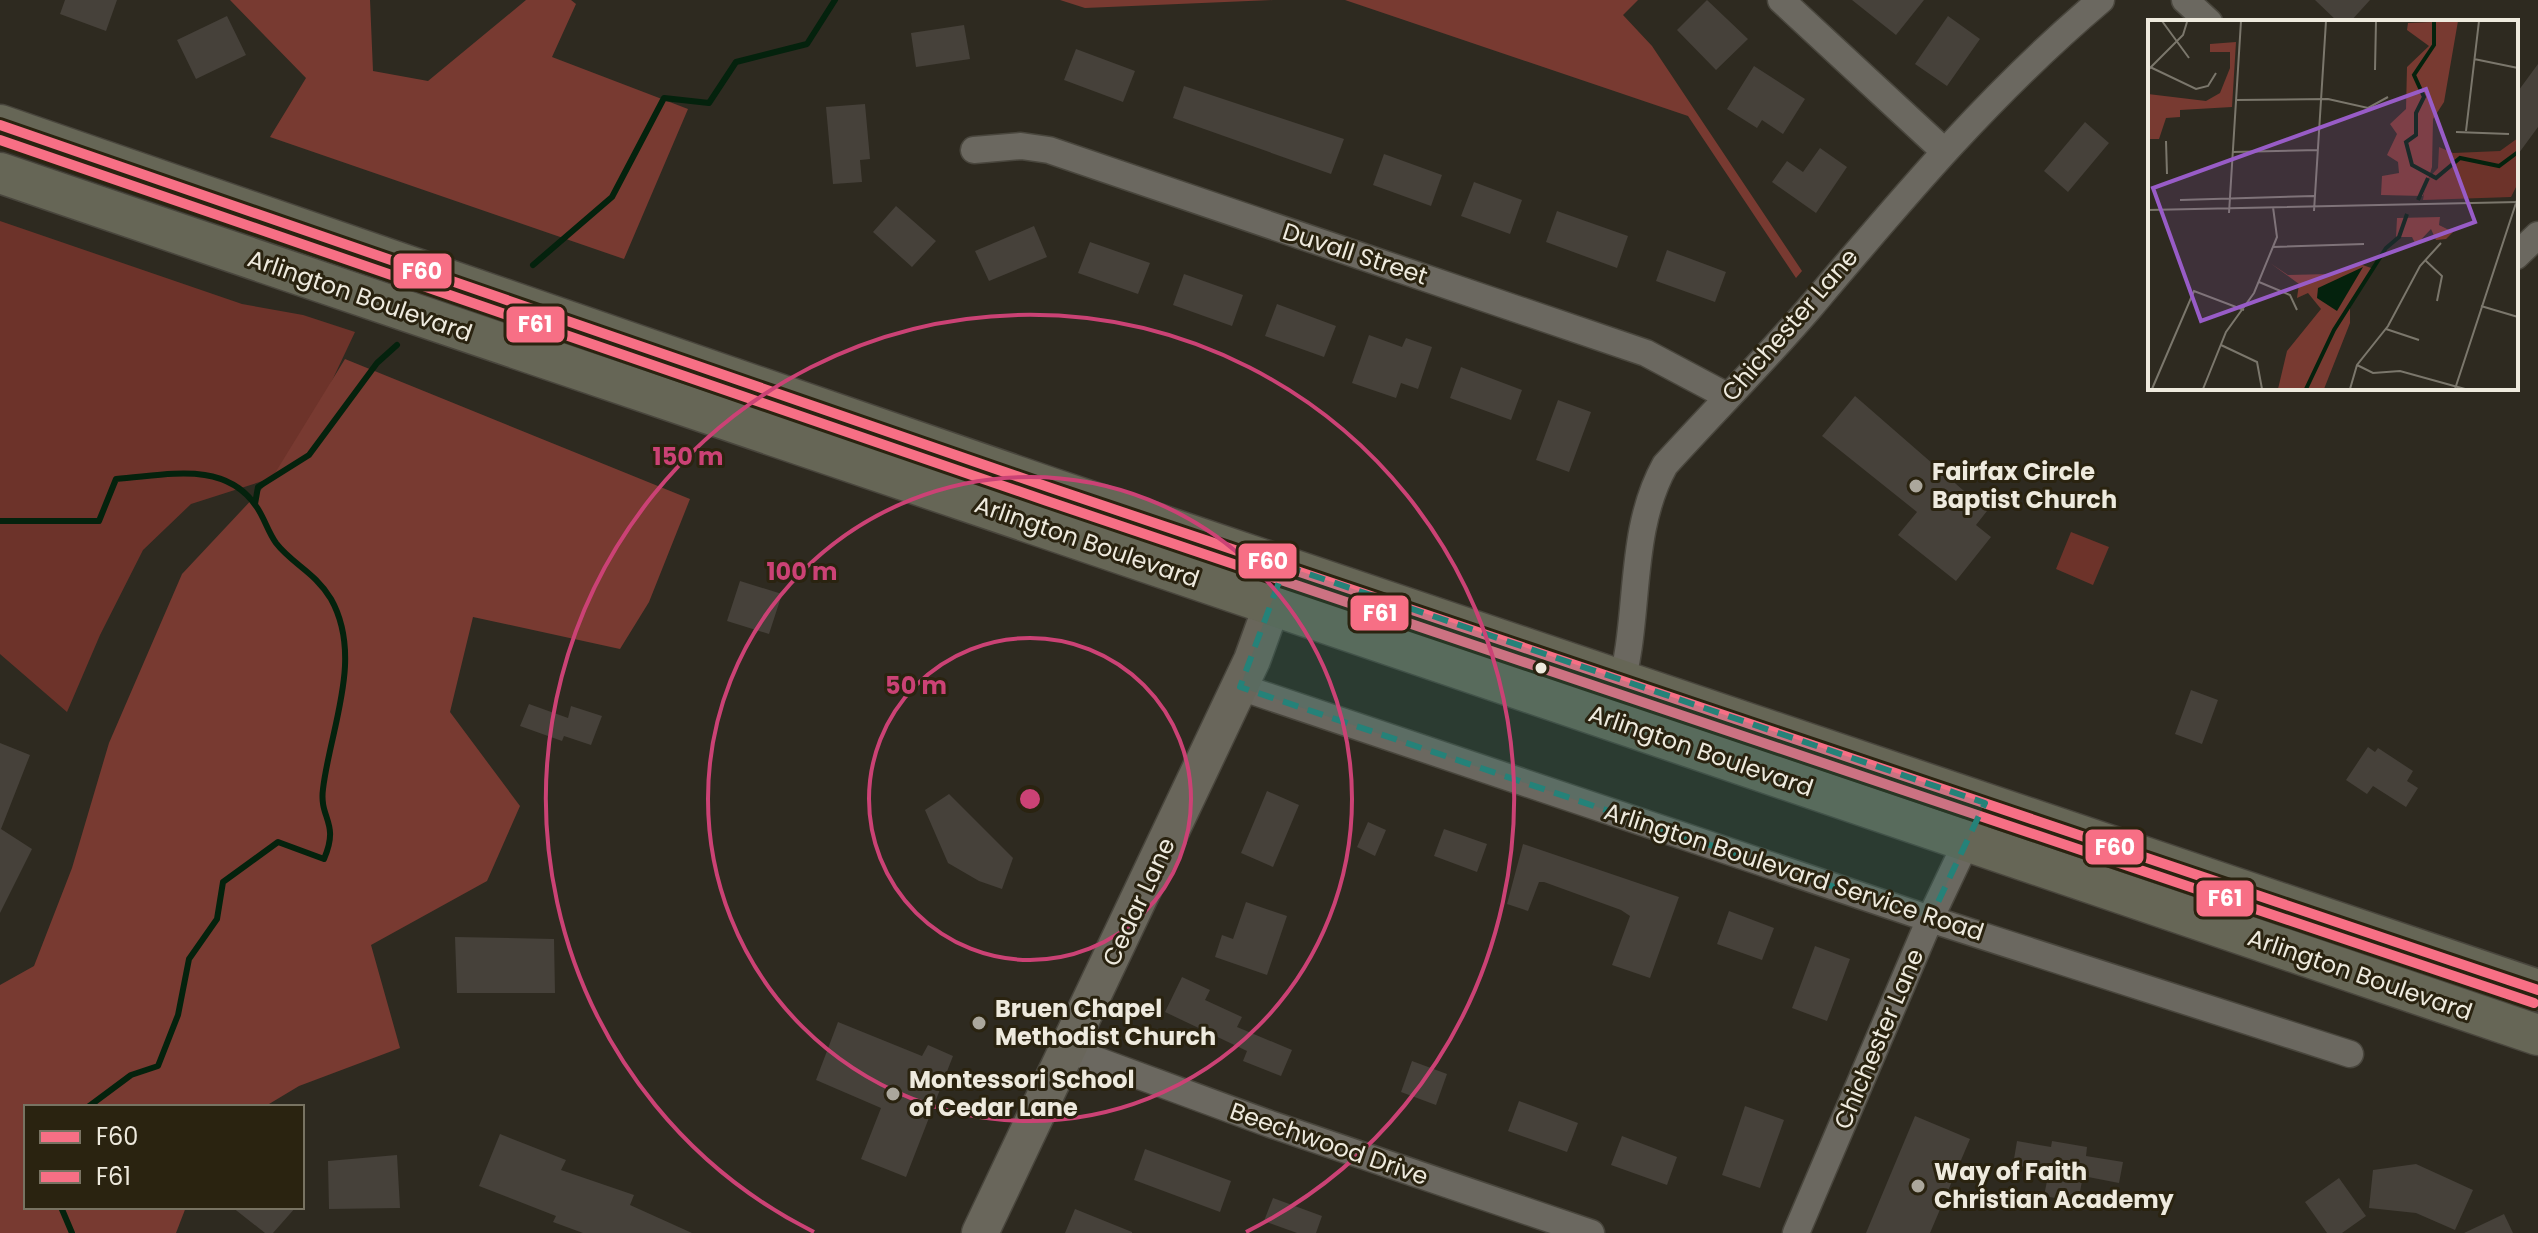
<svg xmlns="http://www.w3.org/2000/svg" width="2538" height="1233" font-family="Poppins,sans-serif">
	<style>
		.green { fill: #6d332a }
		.forest { fill: #783a31 }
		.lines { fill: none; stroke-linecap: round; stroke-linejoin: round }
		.stream { stroke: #04220d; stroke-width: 6 }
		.building { fill: #46413a }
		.street-casing { stroke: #49463d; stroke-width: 29 }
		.secondary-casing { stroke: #49463d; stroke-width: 39 }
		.primary-casing { stroke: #49463d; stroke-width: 43 }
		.street { stroke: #6b6860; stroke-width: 26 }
		.secondary { stroke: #69665b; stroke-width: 36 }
		.primary { stroke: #666656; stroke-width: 40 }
		.bus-1-casing { stroke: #2a2310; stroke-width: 16 }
		.bus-2-casing { stroke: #2a2310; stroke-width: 16 }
		.bus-1 { stroke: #f76f85; stroke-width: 10 }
		.bus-2 { stroke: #f76f85; stroke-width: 10 }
		.marked { fill: #258279; fill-opacity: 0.2; stroke: #258279; stroke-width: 6; stroke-dasharray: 16 10; stroke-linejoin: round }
		.ring { fill: none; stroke: #cb4275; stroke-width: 4 }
		.poi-dot { fill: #aba79c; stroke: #2a2310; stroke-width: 3 }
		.bus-dot { fill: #eeeade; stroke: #2a2310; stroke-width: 3 }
		.labels { text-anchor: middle; stroke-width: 6; stroke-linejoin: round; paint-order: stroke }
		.street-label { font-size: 24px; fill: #eeeade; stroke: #2a2310 }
		.poi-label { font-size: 24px; font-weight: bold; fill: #eeeade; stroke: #2a2310; text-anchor: start }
		.inset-river { fill: none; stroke: #04220d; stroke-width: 4 }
		.inset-road { fill: none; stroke: #7b776c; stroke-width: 2 }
		.view { fill: #985cc7; fill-opacity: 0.15; stroke: #985cc7; stroke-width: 4 }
		.inset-edge { fill: none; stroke: #eeeade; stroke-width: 4 }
		.centre { fill: #cb4275; stroke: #2a2310; stroke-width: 4 }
		.ring-label { font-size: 24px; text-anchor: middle; font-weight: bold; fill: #cb4275; stroke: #2a2310; stroke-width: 6; stroke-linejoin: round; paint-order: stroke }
		.line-badge { stroke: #2a2310; stroke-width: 3 }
		.badge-label { font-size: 22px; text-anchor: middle; font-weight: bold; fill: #fff }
	</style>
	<rect width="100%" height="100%" fill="#2e2a20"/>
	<!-- green -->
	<path class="green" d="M0,221L242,304L303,315L355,332L312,423L272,478L191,504L143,550L100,635L67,712L0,654Z
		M2071,532L2109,547L2093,585L2056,569Z"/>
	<!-- forest -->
	<path class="forest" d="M230,0H370L373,71L428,81L526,0H571L576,4L552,57L688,109L624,259L270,137L306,78Z
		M1060,0H1273L1085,8Z
		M1345,0H1638L1623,15L1652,46L1802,271L1796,278L1688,116Z
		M345,359L690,499L649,602L620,649L473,617L450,712L520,806L487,881L371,945L400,1048L299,1086L264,1107H26V1207H186L176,1233H0V985L34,966L72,868L109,743L182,574L272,478Z"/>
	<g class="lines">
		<!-- stream -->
		<path class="stream" d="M533,265L612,197L664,98L709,103L736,62L807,44L835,0
			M255,504L258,487L309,455L377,363L397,345
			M0,521H99L116,479C164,476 224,459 256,506C264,517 268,532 276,543C292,564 315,572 331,599C364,658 330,729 323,789C319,819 340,822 324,859L278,842L223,882L217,919L189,959L178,1015L158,1066L131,1075L88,1107
			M61,1207L72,1233"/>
	</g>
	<!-- building -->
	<path class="building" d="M65,0H117L106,31L60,14Z
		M1707,0L1748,39L1716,70L1677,30Z
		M1852,0H1924L1896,35Z
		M2315,0H2370L2350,22H2338Z
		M227,16L246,55L196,79L177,40Z
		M1948,16L1980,39L1947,86L1915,64Z
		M964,25L970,59L916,67L911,33Z
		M1076,49L1135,71L1123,102L1064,80Z
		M2538,64V127L2516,157V94Z
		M1754,66L1805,99L1783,134L1762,120L1757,128L1727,109Z
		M1184,86L1344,139L1331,174L1173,118Z
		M865,104L870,159L860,160L862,182L833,184L826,107Z
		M2085,122L2109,143L2068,192L2044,171Z
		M1820,148L1847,167L1816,213L1772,182L1787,161L1803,172Z
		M1384,154L1442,175L1431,206L1373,185Z
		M1474,182L1522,200L1510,234L1461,216Z
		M896,206L936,241L912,267L873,232Z
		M1557,211L1628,236L1617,268L1546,242Z
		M1034,226L1047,257L989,281L975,251Z
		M1090,242L1150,263L1138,294L1078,273Z
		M1667,250L1726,272L1715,302L1656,281Z
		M1184,274L1243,295L1232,326L1173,305Z
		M1277,304L1336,326L1324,357L1265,336Z
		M1369,335L1402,347L1406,338L1432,347L1418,389L1401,383L1396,398L1352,383Z
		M1461,367L1522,390L1511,420L1450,398Z
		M1855,396L1987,511L1976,525L1991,537L1956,581L1898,535L1917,512L1822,436Z
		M1558,400L1591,412L1569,472L1536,460Z
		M740,581L782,594L769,634L727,621Z
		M2191,690L2218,700L2202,744L2175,734Z
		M529,704L568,718L571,706L602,716L591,745L564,736L562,741L520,726Z
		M0,743L30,755L1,829L32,849L0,913Z
		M2368,747L2375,752L2378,748L2413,771L2407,781L2418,788L2406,807L2373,786L2367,794L2346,780Z
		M1267,791L1299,805L1273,867L1241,853Z
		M949,794L1013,858L1002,889L979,881L948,863L925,810Z
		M1368,822L1386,830L1375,856L1357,847Z
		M1444,829L1487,844L1477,872L1434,856Z
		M1523,844L1679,897L1650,978L1612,965L1630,916L1621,910L1544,882H1539L1528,911L1507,904Z
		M1246,902L1287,916L1267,975L1215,957L1222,935L1233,939Z
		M1729,911L1774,928L1762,960L1717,944Z
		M455,937L554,939L555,993H457Z
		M1815,946L1850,959L1827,1021L1792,1008Z
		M1182,977L1210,990L1205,1000L1242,1017L1237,1027L1292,1050L1281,1076L1243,1061L1247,1051L1165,1012Z
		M838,1022L922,1056L928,1045L953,1056L906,1177L861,1159L881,1108L816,1080Z
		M1412,1061L1447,1074L1436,1105L1401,1092Z
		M1519,1101L1578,1123L1567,1152L1508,1131Z
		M1745,1106L1784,1120L1760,1188L1722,1175Z
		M1915,1116L1970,1139L1930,1233H1866Z
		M500,1134L566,1160L561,1170L634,1195L630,1205L692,1233H583L553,1222L556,1216L479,1186Z
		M1622,1136L1677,1157L1667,1185L1611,1165Z
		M2017,1141L2051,1147L2052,1141L2087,1147L2086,1156L2123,1162L2119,1183L2083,1176L2078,1202L2044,1196L2049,1171L2013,1165Z
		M1145,1149L1231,1181L1220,1212L1134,1180Z
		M397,1155L400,1208L329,1209L328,1161Z
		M2416,1164L2473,1190L2455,1230L2416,1213L2369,1208L2373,1170Z
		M2339,1178L2366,1216L2342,1233H2327L2305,1202Z
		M1273,1198L1322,1216L1316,1233H1297L1264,1221Z
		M232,1207H296L273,1233H265Z
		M1075,1209L1132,1232V1233H1065Z
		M2504,1214L2513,1233H2464Z"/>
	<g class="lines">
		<!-- street casing -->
		<g class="street-casing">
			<path id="street" d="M1781,0L1944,151
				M2185,0L2209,22
				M974,150L1021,146L1049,150L1646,353L1727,396
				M2516,256L2538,235
				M1240,687L1930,919L2350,1054
				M1618,696C1642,620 1626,535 1665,465C1714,411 1766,359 1813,304C1906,194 1991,93 2101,0
				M1069,1050L1270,1124L1591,1233
				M1796,1233L1930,919L1985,803"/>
		</g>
		<!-- secondary casing -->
		<g class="secondary-casing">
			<path id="secondary" d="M980,1233L1252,660L1282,577"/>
		</g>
		<!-- primary casing -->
		<g class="primary-casing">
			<path id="primary" d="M0,125L1051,488L2538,990
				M0,173L2538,1035"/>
		</g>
		<!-- street -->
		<use href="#street" class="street"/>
		<!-- secondary -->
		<use href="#secondary" class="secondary"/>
		<!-- primary -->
		<use href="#primary" class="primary"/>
		<!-- bus-1 casing -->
		<g class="bus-1-casing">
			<path id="bus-1" d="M0,125L1051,488L2538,990"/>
		</g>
		<!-- bus-2 casing -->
		<g class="bus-2-casing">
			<path id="bus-2" d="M0,140L1047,501L2534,1003"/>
		</g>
		<!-- bus-1 -->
		<use href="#bus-1" class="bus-1"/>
		<!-- bus-2 -->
		<use href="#bus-2" class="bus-2"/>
	</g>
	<!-- marked area -->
	<path class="marked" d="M1285,566L1985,803L1930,919L1240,687Z"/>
	<!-- distance rings -->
	<g class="ring">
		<circle cx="1030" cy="799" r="161"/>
		<circle cx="1030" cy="799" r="322"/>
		<path d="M814 1232A484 484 0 1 1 1246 1232"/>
	</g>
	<!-- markers -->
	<g class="poi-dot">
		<circle cx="1916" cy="486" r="8"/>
		<circle cx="979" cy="1023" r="8"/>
		<circle cx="893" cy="1094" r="8"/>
		<circle cx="1918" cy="1186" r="8"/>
	</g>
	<circle class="bus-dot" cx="1541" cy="668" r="7"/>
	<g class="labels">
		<!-- street labels -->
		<g class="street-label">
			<text transform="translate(1355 254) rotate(18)" y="8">Duvall Street</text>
			<text transform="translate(360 296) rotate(19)" y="8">Arlington Boulevard</text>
			<text transform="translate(1790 325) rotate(-49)" y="8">Chichester Lane</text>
			<text transform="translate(1087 542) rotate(19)" y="8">Arlington Boulevard</text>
			<text transform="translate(1701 751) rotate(19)" y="8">Arlington Boulevard</text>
			<text transform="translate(1794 872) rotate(18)" y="8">Arlington Boulevard Service Road</text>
			<text transform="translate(1139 902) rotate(-65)" y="8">Cedar Lane</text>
			<text transform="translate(2360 975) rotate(19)" y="8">Arlington Boulevard</text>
			<text transform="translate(1879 1039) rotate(-67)" y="8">Chichester Lane</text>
			<text transform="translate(1329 1144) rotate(19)" y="8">Beechwood Drive</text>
		</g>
		<!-- poi labels -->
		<g class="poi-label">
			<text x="1932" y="480">Fairfax Circle<tspan x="1932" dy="28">Baptist Church</tspan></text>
			<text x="995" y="1017">Bruen Chapel<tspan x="995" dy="28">Methodist Church</tspan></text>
			<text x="909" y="1088">Montessori School<tspan x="909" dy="28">of Cedar Lane</tspan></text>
			<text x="1934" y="1180">Way of Faith<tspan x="1934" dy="28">Christian Academy</tspan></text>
		</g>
	</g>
	<!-- overview -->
	<g transform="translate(2148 20)">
		<rect width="370" height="370" fill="#2e2a20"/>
		<path d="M370,118V163L363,177L275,180L278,161L290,148L291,127L305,133L352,131Z" fill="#6d332a"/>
		<path d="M310,1L296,82L285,99L284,147L275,176L233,175L234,156L251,153L250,142L239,135L249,114L242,104L258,89L259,47L281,26L259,10L260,3ZM88,22L84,87L32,90V97L18,98L11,119H0V74L58,81L72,73L82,48V32H62V24ZM292,197L291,205L305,212L298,219L288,220L283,209L268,225L264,217H248L249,198ZM122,243L140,255L182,254L209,243L226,249L202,285V303L176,369H130L139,331L173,289L160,273L149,278L151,264Z" fill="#783a31"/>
		<path d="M215,247L189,291L169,278L170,268Z" fill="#04220d"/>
		<path class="inset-river" d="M286,1V25L266,55L276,77L268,93V115L258,122L264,145L288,158L312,138L351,146L370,132M270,180L280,158M158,369L186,310L238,228L251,217L259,194"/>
		<path class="inset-road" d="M14,1L41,38M326,39L370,48M2,47L48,69L60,66L68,53M0,50L35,15L39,2M227,50L228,1M88,80L180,79L220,88L240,77M318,111L331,1M308,112L361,114M18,121L19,154M85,132L170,130M32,180L166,176M0,190L370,182M166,191L178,1M81,193L93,1M125,227L216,224M277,240L294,256L289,281M111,262L142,275L149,290M333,286L370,297M238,309L271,320M73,325L109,342L114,369M209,345L225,353L252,351L317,369M4,369L46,271L96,290M55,369L78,312L106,273L129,217L125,187M202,369L209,345L240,306L272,246L293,223M307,369L369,180"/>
		<path class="view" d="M278,69L327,202L53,301L5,168Z"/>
		<rect width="370" height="370" class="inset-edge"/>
	</g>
	<circle cx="1030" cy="799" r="12" class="centre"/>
	<g class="ring-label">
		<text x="688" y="465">150 m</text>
		<text x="802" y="580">100 m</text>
		<text x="916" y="694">50 m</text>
	</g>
	<g class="line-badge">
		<rect x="392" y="252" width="61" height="38" rx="8" fill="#f76f85"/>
		<rect x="505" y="305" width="61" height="39" rx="8" fill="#f76f85"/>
		<rect x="1237" y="542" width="61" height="38" rx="8" fill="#f76f85"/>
		<rect x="1349" y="594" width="61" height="38" rx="8" fill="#f76f85"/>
		<rect x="2084" y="828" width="61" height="38" rx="8" fill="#f76f85"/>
		<rect x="2195" y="879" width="60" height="39" rx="8" fill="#f76f85"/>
	</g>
	<g class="badge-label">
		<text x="422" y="279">F60</text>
		<text x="535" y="332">F61</text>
		<text x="1268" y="569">F60</text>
		<text x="1380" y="621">F61</text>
		<text x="2115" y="855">F60</text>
		<text x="2225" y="906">F61</text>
	</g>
	<!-- legend -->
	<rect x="24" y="1105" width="280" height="104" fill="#2a2310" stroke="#787362" stroke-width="2"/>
	<rect x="40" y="1131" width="40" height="12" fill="#f76f85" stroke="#787362" stroke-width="2"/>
	<text x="96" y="1145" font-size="24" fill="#eeeade">F60</text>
	<rect x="40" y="1171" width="40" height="12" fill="#f76f85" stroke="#787362" stroke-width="2"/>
	<text x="96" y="1185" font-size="24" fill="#eeeade">F61</text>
</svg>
